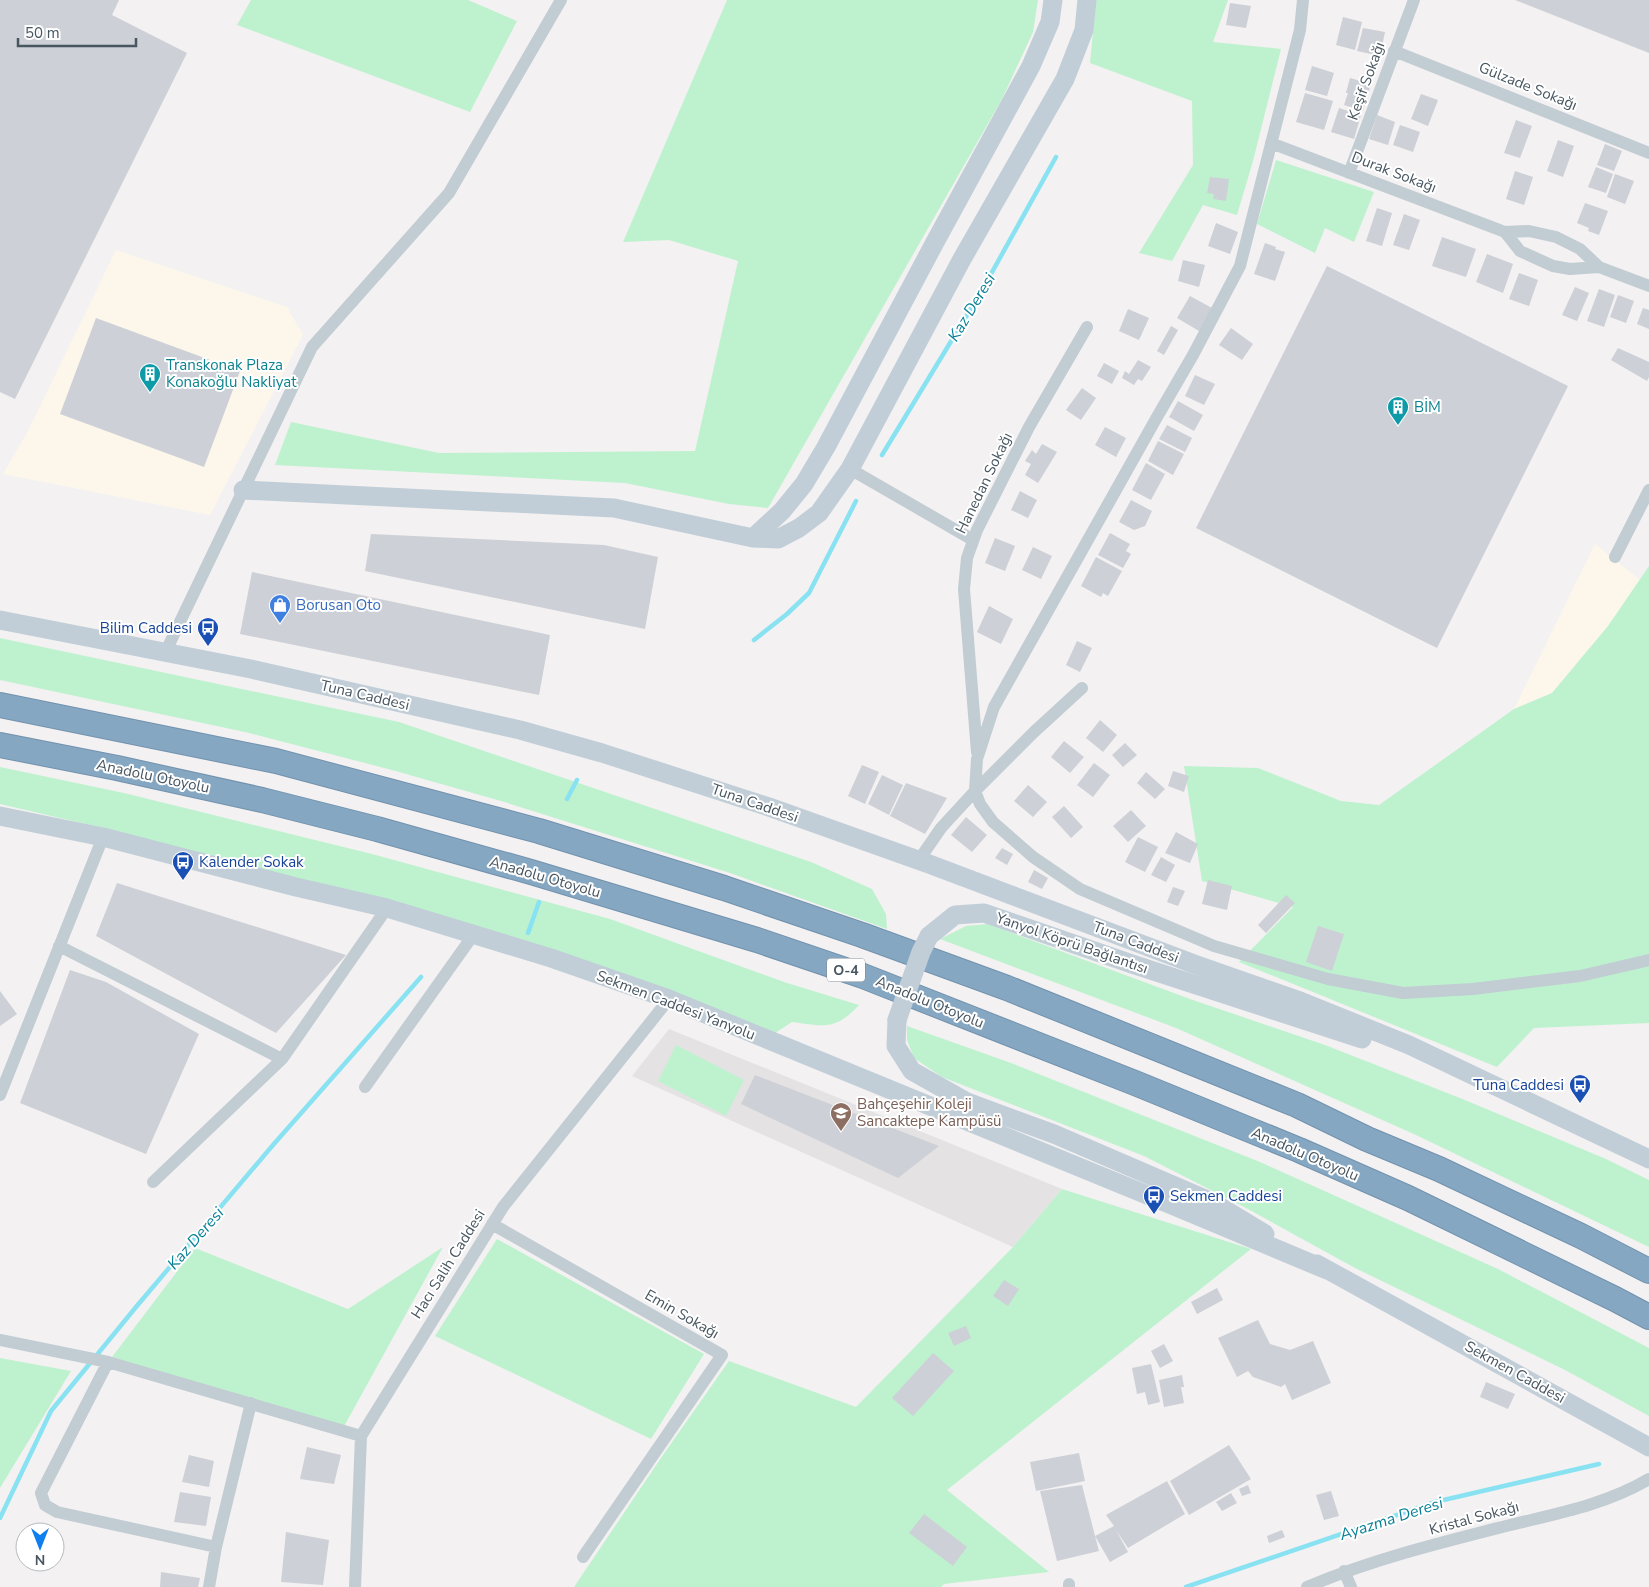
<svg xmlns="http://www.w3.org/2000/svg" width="1649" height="1587" font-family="'Nunito Sans',sans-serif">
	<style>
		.commercial { fill: #fdf7eb }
		.education { fill: #e4e2e3 }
		.green { fill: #bef2cf }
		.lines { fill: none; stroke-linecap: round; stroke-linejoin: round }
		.stream { stroke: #89e2f1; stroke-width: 4.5 }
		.building { fill: #cdd0d6 }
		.highway-casing { stroke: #7192ae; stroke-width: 26 }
		.street { stroke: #c1ccd3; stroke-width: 12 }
		.secondary { stroke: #c1ced8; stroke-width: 19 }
		.highway { stroke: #86a7c2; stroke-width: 24 }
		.secondary-bridge { stroke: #c1ced8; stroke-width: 19 }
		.labels { text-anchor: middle; stroke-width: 4; stroke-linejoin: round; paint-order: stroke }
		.shield { fill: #fff; stroke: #7f8990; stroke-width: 1 }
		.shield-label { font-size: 14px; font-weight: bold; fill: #485660 }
		.street-label { font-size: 15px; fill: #485660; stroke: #fff }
		.culture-label { font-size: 15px; fill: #0d838f; stroke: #fff; text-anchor: start }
		.shop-label { font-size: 15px; fill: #366cbe; stroke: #fff; text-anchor: start }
		.transit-label { font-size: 15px; fill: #164399; stroke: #fff; text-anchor: end }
		.education-label { font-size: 15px; fill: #785e54; stroke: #fff; text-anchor: start }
		.water-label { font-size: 16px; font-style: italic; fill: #077f95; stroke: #fff }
	</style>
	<rect width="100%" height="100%" fill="#f3f1f1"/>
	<!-- commercial -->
	<path class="commercial" d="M116,250L287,307L303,335L210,515L3,474L28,431Z
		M1595,544L1640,580L1608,626L1552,693L1514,709Z"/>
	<!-- education -->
	<path class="education" d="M669,1029L1062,1189L1013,1247L632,1076Z"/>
	<!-- green -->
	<path class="green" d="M251,0H468L517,21L470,112L237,25Z
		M727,0H1038L1033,32L1002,99L768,508L729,504L625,483L275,465L291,422L439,453L695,451L738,261L669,240L623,242Z
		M1096,0H1228L1213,42L1281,49L1253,161L1237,215L1203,205L1172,261L1139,253L1193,165L1192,101L1090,63Z
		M1276,160L1374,192L1354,242L1325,228L1315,253L1257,224Z
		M1649,566V1023L1534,1028L1497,1067L1239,962L1293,907L1202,881L1184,766L1258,768L1341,801L1379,805L1514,709L1552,693L1608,626Z
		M0,638L399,722L811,862L872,889L886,914L887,929L730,873L501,801L392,770L245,732L0,680Z
		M0,767L124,793L372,854L610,919L787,983L859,1005C835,1031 824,1026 792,1022L772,1035L103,828L0,804Z
		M988,924L1190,999L1325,1045L1460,1098L1606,1159L1649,1180V1247L1416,1135L1176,1028L940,939L966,926Z
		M907,1026L1011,1063L1260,1162L1498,1269L1649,1348V1416L1565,1370L1355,1268L1248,1209L1144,1156L942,1077L914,1058L907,1040Z
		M676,1045L744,1080L726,1116L658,1081Z
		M1062,1189L1251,1249L947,1490L1049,1572L944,1584L941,1587H574L663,1455L729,1361L856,1407L1013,1247Z
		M497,1239L704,1354L651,1439L435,1336Z
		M443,1247L342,1430L112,1357L195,1248L348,1309Z
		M0,1358L71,1371L0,1488Z"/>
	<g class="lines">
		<!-- stream -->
		<path class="stream" d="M882,455L981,292L1056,157
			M754,640L787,614L809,593L856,501
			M567,799L577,780
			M528,933L539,902
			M0,1518L51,1411L136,1307L273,1145L421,977
			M1186,1587L1435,1502L1599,1464"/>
	</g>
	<!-- building -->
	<path class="building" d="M0,0H119L112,15L187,53L15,399L0,392Z
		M1515,0H1649V53Z
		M1230,3L1251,6L1246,28L1226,25Z
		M1343,17L1362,22L1355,50L1336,45Z
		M1363,28L1385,32L1380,56L1357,51Z
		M1312,66L1334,73L1327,96L1305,90Z
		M1350,78L1371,84L1363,111L1344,105L1348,93H1346Z
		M1305,93L1333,101L1324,130L1296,122Z
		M1421,94L1438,100L1428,126L1411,119Z
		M1339,108L1361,115L1354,139L1331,132Z
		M1377,115L1395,122L1388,145L1369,139Z
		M1516,120L1532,126L1520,158L1504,153Z
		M1400,125L1420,132L1413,152L1393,145Z
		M1558,140L1574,146L1563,177L1547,171Z
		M1605,144L1622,151L1614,171L1597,165Z
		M1596,167L1613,174L1606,193L1588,187Z
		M1515,171L1533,177L1524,205L1506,199Z
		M1615,174L1634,181L1625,204L1607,197Z
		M1210,177L1229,179L1226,201L1213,199L1214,194L1207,193Z
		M1585,203L1608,211L1599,235L1588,231L1589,228L1577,223Z
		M1377,208L1392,213L1382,246L1366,241Z
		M1404,214L1420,220L1409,250L1393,245Z
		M1216,223L1238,232L1230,254L1208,246Z
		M1442,237L1476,249L1466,277L1432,266Z
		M1265,243L1276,247L1275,249L1285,252L1275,281L1254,274Z
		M1487,254L1513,264L1503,293L1476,282Z
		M1183,260L1205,265L1199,287L1178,281Z
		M1327,266L1568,386L1437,648L1196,528Z
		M1519,273L1538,280L1529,306L1509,299Z
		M1575,287L1589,293L1577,321L1562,315Z
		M1599,289L1615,295L1604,327L1587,321Z
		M1618,295L1634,301L1626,323L1610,317Z
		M1190,296L1212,308L1199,331L1177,318Z
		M1643,308L1649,310V329L1637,324Z
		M1128,309L1149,318L1139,340L1119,331Z
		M96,318L240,371L204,467L60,414Z
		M1171,326L1178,330L1164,355L1157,351Z
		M1231,328L1253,344L1242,360L1219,345Z
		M1618,348L1649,362V377L1647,381L1611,360Z
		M1138,360L1151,367L1142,381L1138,379L1134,385L1122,378L1125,371L1129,374Z
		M1104,363L1119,371L1112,384L1097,376Z
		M1195,375L1215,384L1204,405L1185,396Z
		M1082,388L1096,398L1081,420L1066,410Z
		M1178,401L1203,415L1194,431L1169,417Z
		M1167,425L1192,438L1185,452L1159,439Z
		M1105,427L1126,438L1116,457L1095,445Z
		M1158,441L1184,454L1173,475L1148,461Z
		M1042,444L1057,452L1038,483L1025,475L1031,464L1025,461L1032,450L1036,454Z
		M1146,463L1165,474L1151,500L1132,490Z
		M1020,491L1037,500L1028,518L1011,510Z
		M1131,500L1152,511L1145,526L1134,530L1119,522Z
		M1110,533L1130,544L1126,551L1131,554L1123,568L1098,555Z
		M371,534L604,545L658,557L645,629L365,571Z
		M995,538L1015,546L1005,571L985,563Z
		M1033,547L1052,556L1041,579L1022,570Z
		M1096,557L1122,571L1108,596L1103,593L1101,597L1081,586Z
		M252,572L550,635L539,695L240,634Z
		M989,606L1013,619L1001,644L977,632Z
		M1077,641L1092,648L1080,672L1066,665Z
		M1100,720L1117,735L1103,752L1086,738Z
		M1064,741L1084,757L1070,773L1051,757Z
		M1125,743L1137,755L1123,767L1112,755Z
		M1094,763L1110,775L1093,797L1077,785Z
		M862,765L879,772L865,804L848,796Z
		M1173,771L1189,776L1184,792L1168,786Z
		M1146,772L1165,789L1155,799L1137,783Z
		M882,775L903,785L889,815L868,804Z
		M906,783L947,798L925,834L890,816Z
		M1028,785L1047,802L1033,817L1014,801Z
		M1064,806L1083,827L1071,838L1052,817Z
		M1131,810L1146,826L1128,842L1113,826Z
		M966,817L987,835L972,852L951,835Z
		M1176,832L1198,844L1190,863L1165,853Z
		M1138,837L1158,847L1145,872L1125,862Z
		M1002,848L1013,854L1007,865L995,858Z
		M1161,857L1175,865L1166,882L1151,875Z
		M1034,870L1048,878L1042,889L1028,882Z
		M1208,880L1232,886L1227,910L1202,904Z
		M117,883L346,955L276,1033L96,936Z
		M1173,887L1185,891L1178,906L1167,902Z
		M1286,895L1295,903L1266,933L1258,925Z
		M1318,926L1344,934L1332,971L1306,962Z
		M70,970L106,982L199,1034L146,1154L20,1103Z
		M0,991L17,1014L0,1026Z
		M755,1075L939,1146L898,1178L741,1104Z
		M1004,1280L1019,1289L1008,1306L993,1296Z
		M1217,1288L1223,1300L1197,1314L1191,1302Z
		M1258,1320L1270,1344L1290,1350L1313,1341L1331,1383L1292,1400L1285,1384L1281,1387L1253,1377L1248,1371L1237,1377L1218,1338Z
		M966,1326L971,1338L954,1346L948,1333Z
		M1164,1344L1173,1361L1160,1368L1151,1351Z
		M933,1353L954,1371L913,1416L892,1398Z
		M1151,1364L1160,1402L1148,1405L1145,1392L1137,1394L1132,1368Z
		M1182,1375L1184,1387H1181L1184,1403L1164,1407L1159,1380Z
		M1486,1382L1515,1394L1508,1409L1480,1397Z
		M1229,1445L1251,1479L1189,1515L1170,1481Z
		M307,1447L341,1455L334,1484L300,1479Z
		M1079,1453L1085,1481L1036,1491L1030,1462Z
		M189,1455L214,1461L209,1487L182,1482Z
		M1167,1481L1185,1514L1128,1548L1116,1530L1128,1552L1110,1562L1095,1536L1099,1551L1057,1561L1040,1491L1082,1485L1095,1536L1114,1526L1106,1515Z
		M1248,1485L1251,1493L1242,1496L1239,1489Z
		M1331,1491L1339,1516L1324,1520L1316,1495Z
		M180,1492L211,1497L206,1526L174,1522Z
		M1231,1493L1237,1503L1222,1511L1216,1502Z
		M924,1514L967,1547L953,1566L909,1533Z
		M1282,1530L1285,1537L1269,1543L1267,1536Z
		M286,1532L329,1540L323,1585L281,1582Z
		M161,1572L200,1578L198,1587H160Z"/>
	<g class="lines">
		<!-- highway casing -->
		<g class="highway-casing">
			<path id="highway" d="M0,705L276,761L539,831L724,888L862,935L1007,988L1297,1105L1367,1139L1439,1169L1581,1236L1649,1271
				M0,745L117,768L262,800L377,829L531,872L757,940L863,976L1135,1083L1299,1150L1408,1198L1615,1299L1649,1317"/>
		</g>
		<!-- street -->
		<path class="street" d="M1303,0L1300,30L1240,266L1193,355L1157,417L994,707L977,759L975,791L980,804L993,822L1033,857L1080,889L1214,946L1328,979L1403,993L1473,989L1580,976L1649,960
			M1394,51L1649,153
			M1271,143L1505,232L1529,231L1556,237L1580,249L1599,267L1649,286
			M1349,173L1414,0
			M1505,232L1520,251L1553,266L1570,269L1599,267
			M850,469L973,540
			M1615,557L1649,490
			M165,653L312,347L449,193L561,0
			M977,752L964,589L967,558L977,530L1029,427L1087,327
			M919,860L941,828L975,791L1034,732L1082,688
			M59,946L282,1059
			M365,1087L474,934
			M0,1095L103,837
			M153,1182L282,1059L387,908
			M492,1224L722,1355L583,1557
			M0,1340L108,1362
			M216,1547L57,1512L45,1505L41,1493L108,1362L361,1436
			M1344,1571L1351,1587
			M1069,1584V1587
			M209,1587L216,1547L251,1403
			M355,1587L361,1436L503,1207L669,999
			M1307,1587C1370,1560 1439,1543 1506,1526C1555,1514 1605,1505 1649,1479"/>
		<!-- secondary -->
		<path class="secondary" d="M243,490L614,508L753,538L778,539L799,528L819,513L850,469L962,259L1065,79L1084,30L1087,0
			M753,538L782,511L804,484L826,447L934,244L1031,66L1050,22L1053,0
			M0,620L251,669L520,730L602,753L769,807L929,864L1194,964L1300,1001L1409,1045L1649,1159
			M0,816L103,837L296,887L387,908L551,958L669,999L1174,1206L1327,1270
			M929,936L955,915L984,913L1132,964L1362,1039
			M897,1020L896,1046L912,1071L967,1102L1054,1134L1212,1202L1265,1234
			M1317,1264L1649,1447"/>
		<!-- highway -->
		<use href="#highway" class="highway"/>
		<!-- secondary-bridge -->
		<path class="secondary-bridge" d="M897,1020L921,952L929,936"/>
	</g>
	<!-- icons -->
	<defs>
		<g id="building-pin" transform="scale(1.125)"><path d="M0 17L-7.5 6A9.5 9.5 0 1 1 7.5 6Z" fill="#0f9aa8" stroke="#fff"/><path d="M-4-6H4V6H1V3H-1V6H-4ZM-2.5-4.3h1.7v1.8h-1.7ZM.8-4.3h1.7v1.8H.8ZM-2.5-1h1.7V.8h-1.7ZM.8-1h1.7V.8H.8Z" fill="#fff"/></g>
		<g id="shop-pin" transform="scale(1.125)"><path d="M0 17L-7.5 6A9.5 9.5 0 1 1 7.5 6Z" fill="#3f7fe0" stroke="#fff"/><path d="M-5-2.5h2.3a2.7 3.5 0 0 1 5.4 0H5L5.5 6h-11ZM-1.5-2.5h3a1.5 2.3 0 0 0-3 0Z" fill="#fff"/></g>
		<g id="bus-pin" transform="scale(1.125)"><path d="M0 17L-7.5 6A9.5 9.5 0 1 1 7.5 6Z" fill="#1a4fb4" stroke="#fff"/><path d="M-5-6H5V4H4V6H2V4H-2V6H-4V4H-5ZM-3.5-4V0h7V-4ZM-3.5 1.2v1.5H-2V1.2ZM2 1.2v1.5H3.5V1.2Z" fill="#fff"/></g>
		<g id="school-pin" transform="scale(1.125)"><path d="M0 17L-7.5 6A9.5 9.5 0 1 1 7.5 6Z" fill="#8d6e63" stroke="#fff"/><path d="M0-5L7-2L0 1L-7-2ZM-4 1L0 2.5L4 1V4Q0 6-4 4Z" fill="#fff"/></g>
	</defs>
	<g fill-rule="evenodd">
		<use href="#building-pin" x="150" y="374"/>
		<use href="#building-pin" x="1398" y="407"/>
		<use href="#shop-pin" x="280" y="605"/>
		<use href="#bus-pin" x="208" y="628"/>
		<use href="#bus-pin" x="183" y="862"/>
		<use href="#bus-pin" x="1580" y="1085"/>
		<use href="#school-pin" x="841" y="1113"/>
		<use href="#bus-pin" x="1154" y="1196"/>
	</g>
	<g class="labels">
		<!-- shield labels -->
		<rect class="shield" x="827" y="958.5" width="38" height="23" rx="4"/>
		<g class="shield-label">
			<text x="846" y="975">O-4</text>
		</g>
		<!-- street labels -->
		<g class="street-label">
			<text transform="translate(1366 81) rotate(-70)" y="5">Keşif Sokağı</text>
			<text transform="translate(1528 86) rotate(22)" y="5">Gülzade Sokağı</text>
			<text transform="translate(1394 172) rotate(21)" y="5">Durak Sokağı</text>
			<text transform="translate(984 483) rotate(-64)" y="5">Hanedan Sokağı</text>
			<text transform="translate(365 695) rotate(13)" y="5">Tuna Caddesi</text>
			<text transform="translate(153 776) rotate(12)" y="5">Anadolu Otoyolu</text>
			<text transform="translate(755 803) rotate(19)" y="5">Tuna Caddesi</text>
			<text transform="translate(545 877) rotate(16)" y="5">Anadolu Otoyolu</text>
			<text transform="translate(1136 942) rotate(21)" y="5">Tuna Caddesi</text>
			<text transform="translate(1072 943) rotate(19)" y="5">Yanyol Köprü Bağlantısı</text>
			<text transform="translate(930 1002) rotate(22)" y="5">Anadolu Otoyolu</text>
			<text transform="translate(676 1005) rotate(21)" y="5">Sekmen Caddesi Yanyolu</text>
			<text transform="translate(1305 1154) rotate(23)" y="5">Anadolu Otoyolu</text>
			<text transform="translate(448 1264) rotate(-58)" y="5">Hacı Salih Caddesi</text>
			<text transform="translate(682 1314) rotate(30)" y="5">Emin Sokağı</text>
			<text transform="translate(1515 1372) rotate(29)" y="5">Sekmen Caddesi</text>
			<text transform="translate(1474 1518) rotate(-15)" y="5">Kristal Sokağı</text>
		</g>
		<!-- culture labels -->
		<g class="culture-label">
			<text x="166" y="370">Transkonak Plaza<tspan x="166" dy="17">Konakoğlu Nakliyat</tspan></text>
			<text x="1414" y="412">BİM</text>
		</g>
		<!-- shop labels -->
		<g class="shop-label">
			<text x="296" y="610">Borusan Oto</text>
		</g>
		<!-- transit labels -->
		<g class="transit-label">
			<text x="192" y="633">Bilim Caddesi</text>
			<text x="199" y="867" text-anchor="start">Kalender Sokak</text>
			<text x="1564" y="1090">Tuna Caddesi</text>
			<text x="1170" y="1201" text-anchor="start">Sekmen Caddesi</text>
		</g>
		<!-- education labels -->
		<g class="education-label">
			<text x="857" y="1109">Bahçeşehir Koleji<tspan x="857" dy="17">Sancaktepe Kampüsü</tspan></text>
		</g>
		<!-- water labels -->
		<g class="water-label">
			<text transform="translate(971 307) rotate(-59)" y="6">Kaz Deresi</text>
			<text transform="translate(195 1238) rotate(-49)" y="6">Kaz Deresi</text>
			<text transform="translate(1391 1518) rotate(-18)" y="6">Ayazma Deresi</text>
		</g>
	</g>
	<!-- north arrow -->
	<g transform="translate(40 1547) rotate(180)"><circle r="24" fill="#ffffff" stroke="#b6bbbf"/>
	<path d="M0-4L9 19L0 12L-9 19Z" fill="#0f7eef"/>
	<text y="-8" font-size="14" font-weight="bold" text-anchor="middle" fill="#485660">N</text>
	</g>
	<!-- scale -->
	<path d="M18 38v8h118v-8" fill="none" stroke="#485660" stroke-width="2.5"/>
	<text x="25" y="38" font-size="15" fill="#485660" stroke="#ffffff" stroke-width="4" paint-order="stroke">50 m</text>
</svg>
